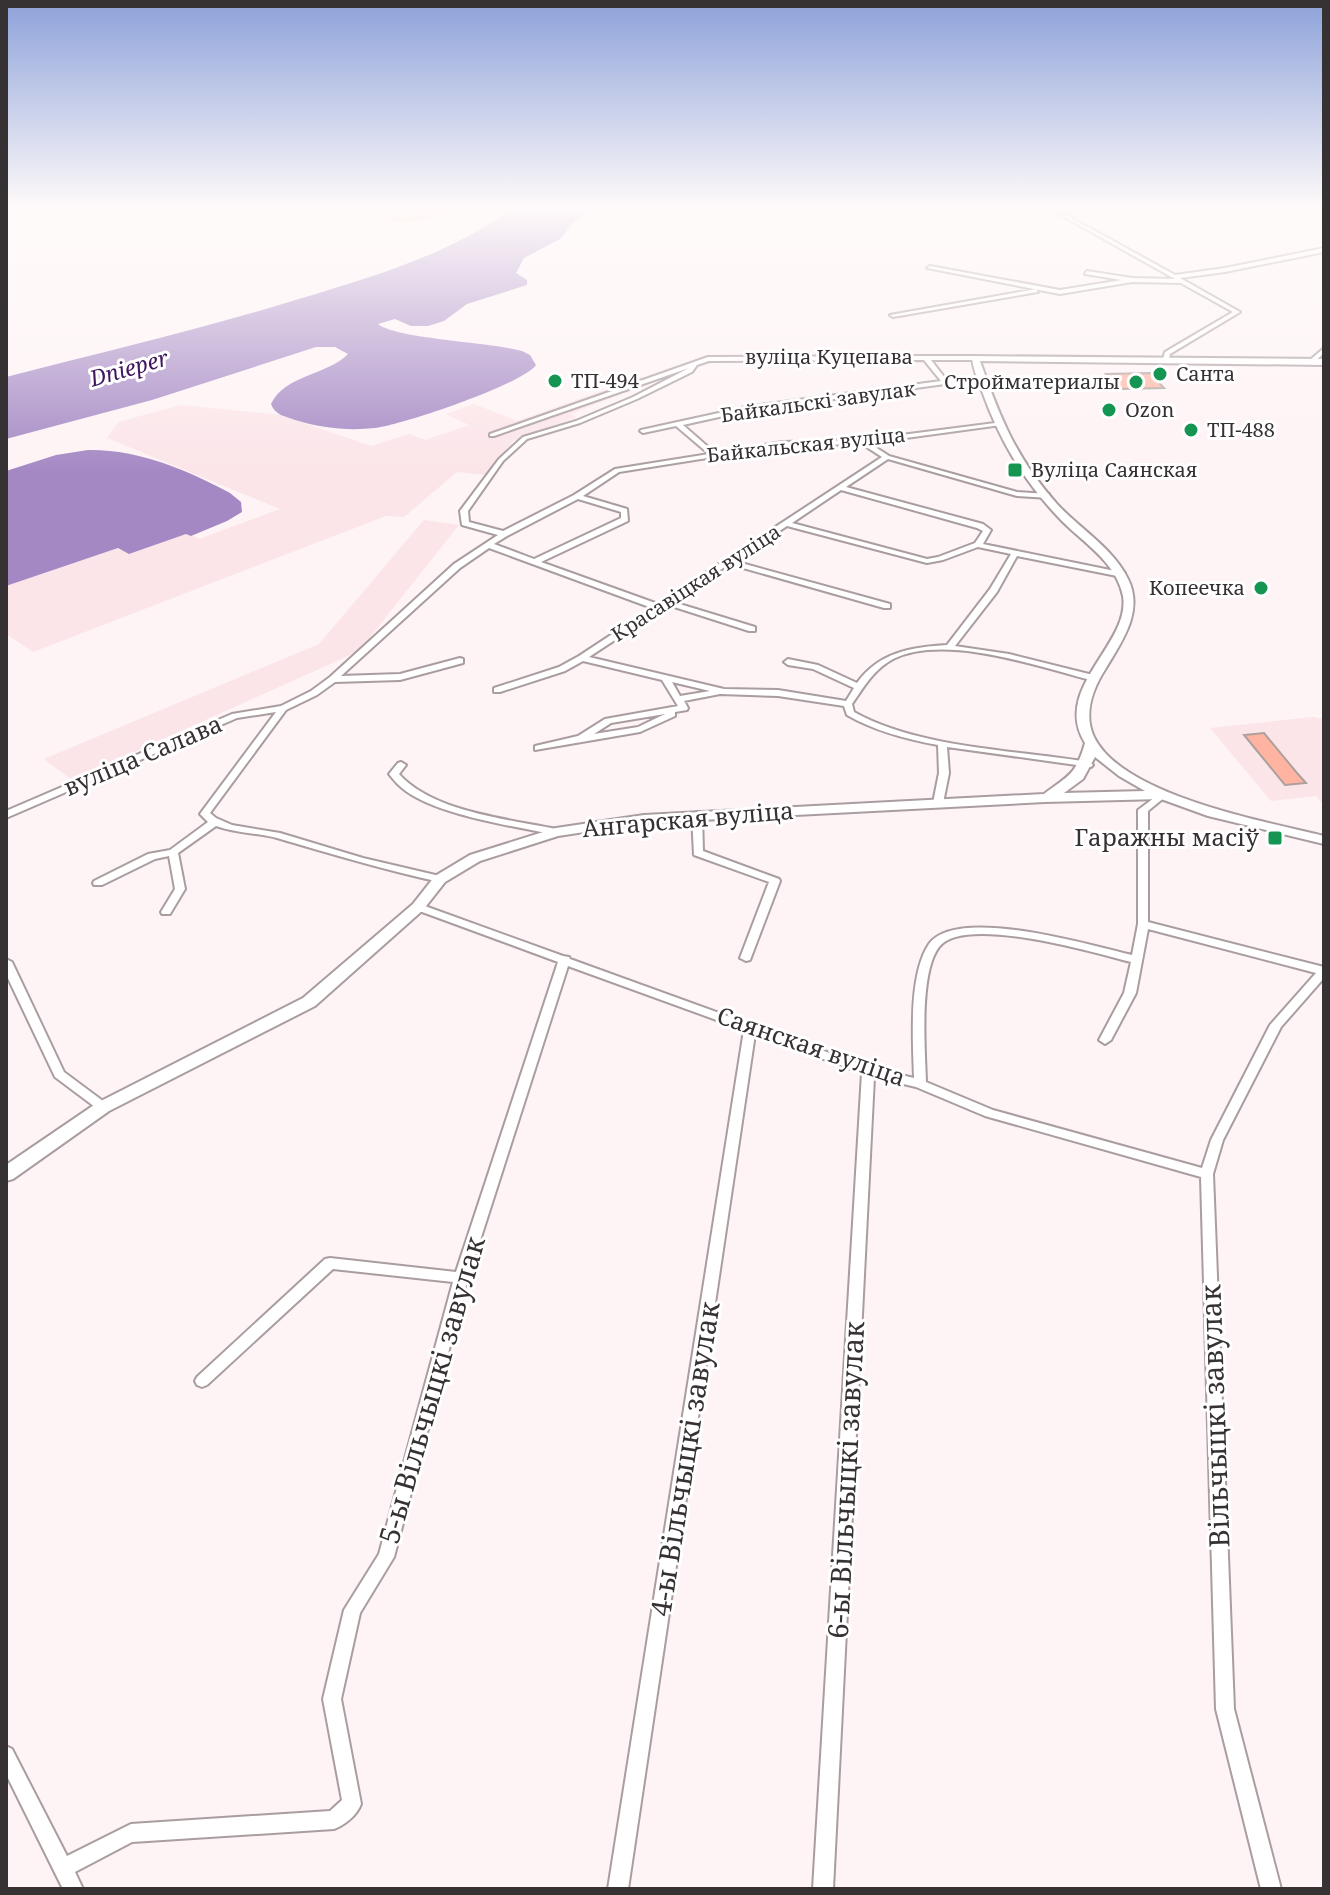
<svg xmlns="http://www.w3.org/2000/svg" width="1330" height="1895" font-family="'Noto Serif',serif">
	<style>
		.built { fill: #fbe5e9 }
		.green { fill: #ecb989 }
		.water { fill: #a488c4 }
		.building { fill: #ffb4a1; stroke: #aca09d; stroke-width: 2 }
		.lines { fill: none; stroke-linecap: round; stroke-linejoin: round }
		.street-casing { stroke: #a99d9f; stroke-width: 4 }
		.secondary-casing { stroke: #a99d9f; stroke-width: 4 }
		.street { fill: #fff; fill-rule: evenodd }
		.secondary { fill: #fff; fill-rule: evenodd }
		.poi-dot { fill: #159552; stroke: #fff; stroke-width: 3 }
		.labels { text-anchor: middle; stroke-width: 6; stroke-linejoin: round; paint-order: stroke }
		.far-street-label { font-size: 20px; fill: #363132; stroke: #fff }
		.far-poi-label { font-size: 20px; fill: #363132; stroke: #fff; text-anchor: start }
		.far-water-label { font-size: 22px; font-style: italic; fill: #3f175f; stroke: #fff }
		.street-label { font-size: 24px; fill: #363132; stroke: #fff }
		.poi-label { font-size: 24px; fill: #363132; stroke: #fff; text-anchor: end }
		.near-street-label { font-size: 28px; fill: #363132; stroke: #fff }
	</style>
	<rect width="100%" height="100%" fill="#fef3f5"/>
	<!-- built -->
	<path class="built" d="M641,377L653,381L571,414L576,417L513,441L486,475L457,472L404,517L386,516L33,652L6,634V586L118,548L129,554L187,533L199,539L280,509L107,438L118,422L181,405L281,415L371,446L409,434L425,440L469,425L446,414L474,404L517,421Z
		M424,520L459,525L359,651L72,780L44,759L319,644Z
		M1313,717L1324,719V805L1316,796L1271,801L1210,728Z"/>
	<!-- green -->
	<path class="green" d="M415,207H458C436,216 411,228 388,219Z"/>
	<!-- water -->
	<path class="water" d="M515,207H597L574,222L560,239L524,258L516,273L527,280V285L467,304L444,321L428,326H411L395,319L378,324C396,339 491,342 522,351L530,355L536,365C523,384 402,425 375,428C348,431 321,428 295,420C284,416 275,415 271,404C284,375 328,375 348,354L335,347H316L152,400L6,439V377C104,352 202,329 299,299C375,276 451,254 515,207Z
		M88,450C138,449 187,470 230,493L241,502L242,512L227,521L191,536L186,534L129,554L118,548L6,586V471L56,455Z"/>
	<!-- building -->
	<path class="building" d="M1150,373L1164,388L1119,389L1106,374Z
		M1264,733L1297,773L1306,783L1285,785L1244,735Z"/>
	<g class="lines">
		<!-- street casing -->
		<g class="street-casing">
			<path id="street" d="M1061,212L1175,275L1225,268L1324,248V252L1225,272L1180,278L1240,312L1170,354L1169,359L1166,361L1163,359L1165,352L1233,312L1181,283L1132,282L1060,294L927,268L930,266L1060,290L1122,280L1085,274L1087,271L1132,278L1175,279L1059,214Z
				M1036,289L1038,292L893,317L890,315Z
				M1324,348V353L1314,362H1310V360Z
				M926,356H975L978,358L975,360H931L948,382L945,384L746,411L683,425L715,453L783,442L862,440L1003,422V424L1001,425L869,443L889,456L1017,492L1049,494V498L1017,496L888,459L846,487L983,524L991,530L983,544L1125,573V577H1122L1017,556L997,592L955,646L1009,654L1097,676L1098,678L1094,681C1041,667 944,633 893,659C873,670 864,687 852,704L854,712C918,748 1015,750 1088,762L1091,763L1093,765L1091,767L947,747L949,773L943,803L938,806L933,803L939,773L938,745C905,739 875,731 847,715L844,706L778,696L720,694L684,701L688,708L687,710L675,712V716L640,732L535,750V746L578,736L605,719L678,706L662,680L583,661L565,671L500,692H494V688L559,667L579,656L652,608L489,548L460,568L341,676L400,674L460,658L463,659V663L400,680L335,682L317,695L286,710L210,813L216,818L232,825L280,833L363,858L444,877L445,879L444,881L440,882C384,870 332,854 277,838C257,833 236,833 216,826L178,853L185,889L170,914H162L161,912L175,889L169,856L155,859L102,885H94L93,883L94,881L148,854L170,850L208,822L200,814L276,712L237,718L6,818V811L232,714L281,706L311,691L330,677L454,564L498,535L462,525L460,511L499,459L523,437L576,421L633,397L689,368L494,436H490V434L708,357ZM924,360L941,381L746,407L641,430L640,431L643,433L676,426L709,454L615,469L574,495L503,531L469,522L468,511L503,461L527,439L580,423L637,399L692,372L697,365L709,361ZM862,444L882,457L658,604L541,562L628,521L627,509L583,496L619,472L783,446ZM841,490L977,528L983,531L975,543L938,557L927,559L792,523ZM578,499L621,512V518L534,559L494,544L507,536ZM787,526L927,563L943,560L978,547L1011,554L990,589L947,645C912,647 879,652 857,683L818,665L788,659L784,662L788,665L813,669L854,688L846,701L778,690L724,689L589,657L668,605L749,631H755V627L673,602L729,564L884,608H890V604L734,561ZM672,682L710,691L680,696ZM665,714L638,727L594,734L611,723Z
				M401,762L406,765L399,774C433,812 508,819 556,829L561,832L556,835C514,826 434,815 402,788C397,784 393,779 389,774L398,763Z
				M1162,792L1165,793L1167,795L1165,797L1148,811V922L1324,967V978L1281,1027L1223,1140L1213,1174L1234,1709L1281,1889H1261L1216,1709L1201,1177L985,1116L916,1087L874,1077L833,1889H813L862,1073L755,1034L628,1889H608L744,1030L568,966L468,1278L394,1557L360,1613L341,1699L361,1804C357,1815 345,1825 334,1829L132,1842L75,1872L83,1889H63L6,1774V1746L12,1749L67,1856L131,1824L330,1811L342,1800L323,1699L344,1610L379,1554L453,1282L333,1269L207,1385L202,1387L197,1385L195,1381L197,1377L325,1259L330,1258L456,1272L558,962L414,909L413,907L414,905H422L563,956L569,957L570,959L871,1068L914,1078C913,1042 908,975 929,944C957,905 1092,946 1132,955L1138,924V810ZM1148,929L1316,973L1270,1025L1211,1140L1202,1168L993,1110L926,1082C925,1049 919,973 939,947C964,914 1095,953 1131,962L1124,993L1099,1040L1105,1044L1111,1040L1136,993Z
				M697,812L702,815L703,851L779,879L780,881L750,960L746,961L740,958L769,882L694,855L692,815Z
				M6,959L12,962L64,1072L107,1104L109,1107L107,1110H99L55,1077L6,974Z"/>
		</g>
		<!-- secondary casing -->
		<g class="secondary-casing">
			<path id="secondary" d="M972,356L1324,359V365L980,361C1000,418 1016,458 1057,504C1080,529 1113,548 1128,579C1144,611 1122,641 1106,668C1093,688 1083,714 1094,737C1123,796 1264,821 1324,836V844L1208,816L1161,799L1045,802L644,823L558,836L480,861L445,882L423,910L315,1006L109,1111L13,1179L6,1181V1165L97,1103L303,998L413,904L435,876L470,855L556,828L644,815L1044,794C1068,776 1076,775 1085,743C1051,688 1131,644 1123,596C1116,562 1084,543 1062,521C1024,482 1000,441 982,391C978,380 972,367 972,356ZM1095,757L1119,776L1145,791L1064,793L1083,779Z"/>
		</g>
		<!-- street -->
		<use href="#street" class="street"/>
		<!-- secondary -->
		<use href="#secondary" class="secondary"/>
	</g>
	<!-- sky -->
	<linearGradient id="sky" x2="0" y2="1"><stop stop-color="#8da2da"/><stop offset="0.44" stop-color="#fffafa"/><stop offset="1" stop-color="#fffafa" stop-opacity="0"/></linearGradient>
	<rect width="1330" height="472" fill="url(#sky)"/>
	<!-- markers -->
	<g class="poi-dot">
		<circle cx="1160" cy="374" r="8"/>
		<circle cx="555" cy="381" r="8"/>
		<circle cx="1136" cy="382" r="8"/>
		<circle cx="1109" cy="410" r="8"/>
		<circle cx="1191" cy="430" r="8"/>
		<rect x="1007" y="462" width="16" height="16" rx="4"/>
		<circle cx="1261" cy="588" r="8"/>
		<rect x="1267" y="830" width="16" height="16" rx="4"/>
	</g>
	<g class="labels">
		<!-- far-street labels -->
		<g class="far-street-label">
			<text x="829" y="364">вуліца Куцепава</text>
			<text transform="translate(818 402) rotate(-8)" y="7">Байкальскі завулак</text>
			<text transform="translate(806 445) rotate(-6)" y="7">Байкальская вуліца</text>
			<text transform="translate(696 583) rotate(-33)" y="7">Красавіцкая вуліца</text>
		</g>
		<!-- far-poi labels -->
		<g class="far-poi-label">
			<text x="1176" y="381">Санта</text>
			<text x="571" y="388">ТП-494</text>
			<text x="1120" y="389" text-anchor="end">Стройматериалы</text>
			<text x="1125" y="417">Ozon</text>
			<text x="1207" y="437">ТП-488</text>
			<text x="1031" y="477">Вуліца Саянская</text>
			<text x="1245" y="595" text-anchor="end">Копеечка</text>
		</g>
		<!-- far-water labels -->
		<g class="far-water-label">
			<text transform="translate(129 368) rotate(-16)" y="8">Dnieper</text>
		</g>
		<!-- street labels -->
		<g class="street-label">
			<text transform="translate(143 756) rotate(-23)" y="8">вуліца Салава</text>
			<text transform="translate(688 820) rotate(-5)" y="8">Ангарская вуліца</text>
			<text transform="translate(811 1047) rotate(19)" y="8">Саянская вуліца</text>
		</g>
		<!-- poi labels -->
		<g class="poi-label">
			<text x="1259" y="846">Гаражны масіў</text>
		</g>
		<!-- near-street labels -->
		<g class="near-street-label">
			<text transform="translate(432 1390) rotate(-74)" y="10">5-ы Вільчыцкі завулак</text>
			<text transform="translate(1215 1416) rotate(-92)" y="10">Вільчыцкі завулак</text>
			<text transform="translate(685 1459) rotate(-81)" y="10">4-ы Вільчыцкі завулак</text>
			<text transform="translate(846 1480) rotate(-87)" y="10">6-ы Вільчыцкі завулак</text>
		</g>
	</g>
	<!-- border -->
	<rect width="1330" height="1895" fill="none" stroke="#363132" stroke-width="16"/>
</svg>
